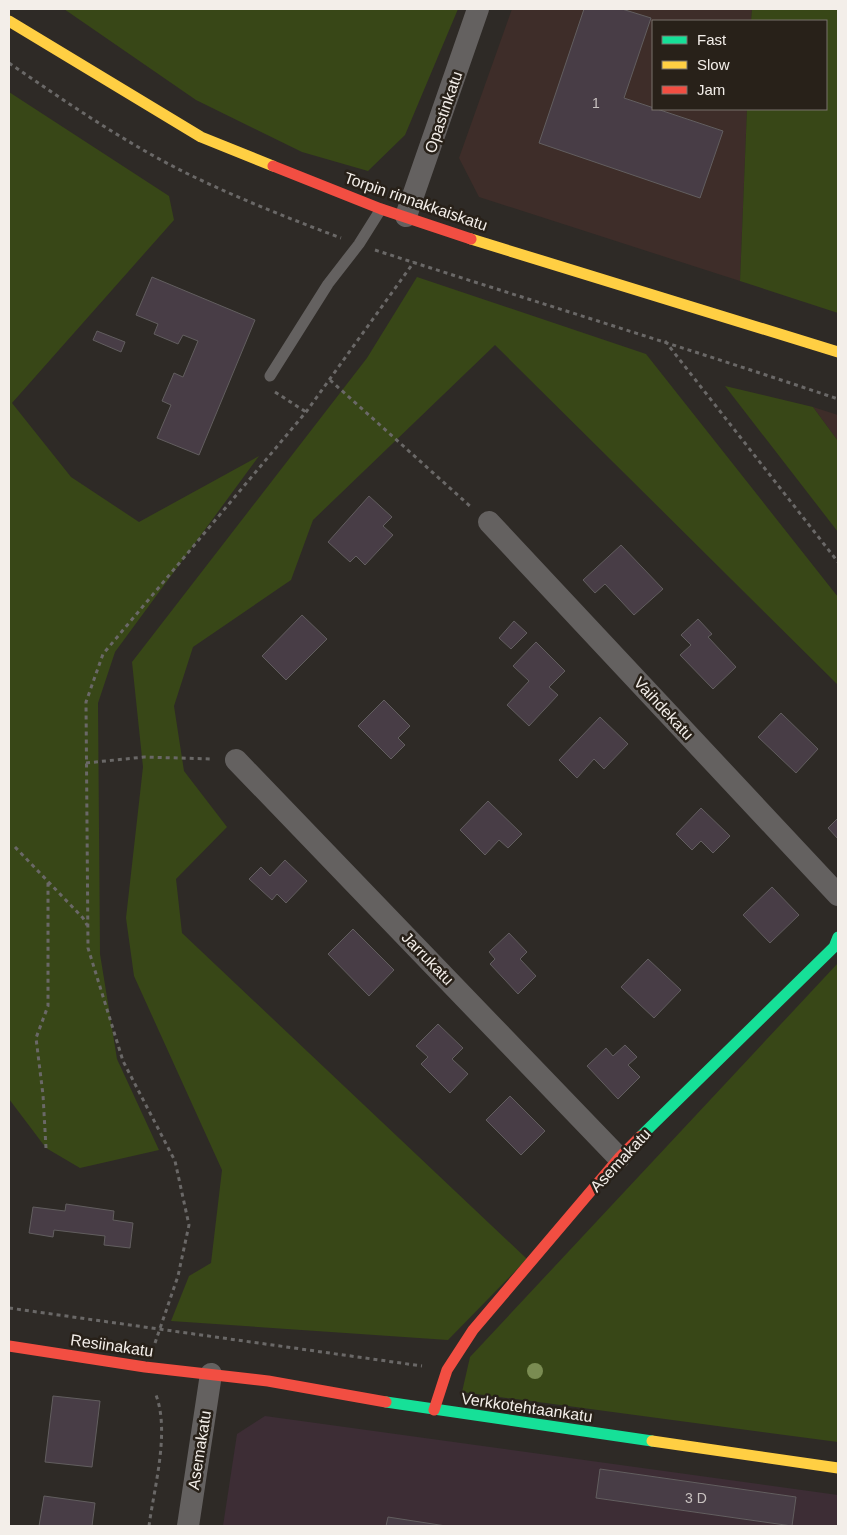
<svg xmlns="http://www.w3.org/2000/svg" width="847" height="1535" font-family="Helvetica,sans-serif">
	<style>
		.commercial { fill: #3e2d29 }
		.industrial { fill: #3d2d35 }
		.green { fill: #384717 }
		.building { fill: #483d46; stroke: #625e5f }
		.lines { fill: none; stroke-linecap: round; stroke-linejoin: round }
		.path { stroke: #6a6867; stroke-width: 3; stroke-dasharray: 4 4; stroke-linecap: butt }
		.lane { stroke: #646160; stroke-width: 11 }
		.street { stroke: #646160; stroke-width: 22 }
		.fast { stroke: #16e098; stroke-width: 11 }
		.slow { stroke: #ffcf43; stroke-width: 11 }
		.jam { stroke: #f24e42; stroke-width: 11 }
		.tree { fill: #7a8c52 }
		.labels { text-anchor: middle; stroke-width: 5; stroke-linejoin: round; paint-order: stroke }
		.number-label { font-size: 14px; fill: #c8c2c0 }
		.street-label { font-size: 16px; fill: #f3eee9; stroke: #282119 }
	</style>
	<rect width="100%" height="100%" fill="#2e2a26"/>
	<!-- commercial -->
	<path class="commercial" d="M512,9H752L751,21H653V109H747L740,281L479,197L459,158Z
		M813,407L838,415V441Z"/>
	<!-- industrial -->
	<path class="industrial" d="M265,1416L838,1495V1526H223L237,1434Z"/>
	<!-- green -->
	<path class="green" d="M64,9H458L405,135L368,171L302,152L196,100Z
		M752,9H838V313L740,281L747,109H826V21H751Z
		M9,92L169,196L174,220L12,403L71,477L139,522L259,456L115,652L98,703L100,954L117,1059L159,1150L80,1168L46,1148L9,1099Z
		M417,277L646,354L838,597V685L495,345L313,520L291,580L193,647L174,706L184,771L227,827L176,879L182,933L527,1259L448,1340L171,1321L189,1276L211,1263L222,1170L134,976L126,918L143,767L132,662L367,358Z
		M725,386L813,407L838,441V532Z
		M838,963V1442L462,1392L470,1357Z"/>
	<!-- building -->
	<path class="building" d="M584,9H622L651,18L624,98L723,131L700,198L539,143Z
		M152,277L255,320L199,455L157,438L171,405L162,401L174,373L183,377L198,341L183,335L178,344L154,334L158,324L136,315Z
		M97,331L125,342L121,352L93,340Z
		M369,496L392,517L383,526L393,535L365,565L356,556L350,562L328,542Z
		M621,545L663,589L634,615L605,584L595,593L583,580Z
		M302,615L327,639L286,680L262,656Z
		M698,619L712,634L708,637L736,667L713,689L680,655L691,645L681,635Z
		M514,621L527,633L511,649L499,638Z
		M536,642L565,671L549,687L558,695L529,726L507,705L529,681L513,666Z
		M384,700L410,726L398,738L405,745L391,759L358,726Z
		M781,713L818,749L796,773L758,737Z
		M600,717L628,744L604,769L594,759L577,778L559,760Z
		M488,801L522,834L508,848L499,840L485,855L460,830Z
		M701,808L730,836L713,853L701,841L692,850L676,834Z
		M838,818V839L828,828Z
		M285,860L307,881L286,903L277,894L272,900L249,879L261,867L270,876Z
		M772,887L799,915L770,943L743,915Z
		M353,929L394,970L369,996L328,954Z
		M509,933L527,952L520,959L536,976L518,994L490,964L495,959L489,952Z
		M648,959L681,990L654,1018L621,987Z
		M438,1024L463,1048L452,1059L468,1074L450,1093L421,1064L428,1057L416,1046Z
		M625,1045L637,1057L628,1065L640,1077L618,1099L587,1066L606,1048L613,1056Z
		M510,1096L545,1131L521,1155L486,1120Z
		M66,1204L114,1211L113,1220L133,1223L130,1248L104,1245L105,1236L54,1230L53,1237L29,1233L33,1207L65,1211Z
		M53,1396L100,1401L92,1467L45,1462Z
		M600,1469L796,1497L792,1526L596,1498Z
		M44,1496L95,1503L92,1526H39Z
		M388,1517L446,1526H386Z"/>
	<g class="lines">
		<!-- path -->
		<path class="path" d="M9,63C66,102 124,142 186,173C237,198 288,218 341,238
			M375,250C529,300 684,347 838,399
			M665,341L838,562
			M330,380L471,507
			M275,392L306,412
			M86,763L144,757L213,759
			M15,847L83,918L87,925
			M46,1148L43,1095L36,1038L48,1006V881
			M9,1308L422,1366
			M155,1343L178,1276L189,1225L175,1161L123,1061L88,948L86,702L103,654L306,412L414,262
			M149,1526C154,1488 170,1432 156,1395"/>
		<!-- lane -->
		<path class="lane" d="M270,376L328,284L359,244L381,209"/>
		<!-- street -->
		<path class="street" d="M406,216L478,9
			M489,522L838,895
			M236,760L619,1158
			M188,1526L211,1374"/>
		<!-- fast -->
		<path class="fast" d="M641,1136L834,947L838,937
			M386,1402L652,1441"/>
		<!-- slow -->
		<path class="slow" d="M9,21L201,137L273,166
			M471,239L838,352
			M652,1441L838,1468"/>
		<!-- jam -->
		<path class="jam" d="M273,166L381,209L471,239
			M9,1346L145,1367L268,1381L386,1402
			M434,1410L447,1370L473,1330L619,1158L641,1136"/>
	</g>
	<!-- trees -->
	<circle class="tree" cx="535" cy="1371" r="8"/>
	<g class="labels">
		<!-- number labels -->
		<g class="number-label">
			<text x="596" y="108">1</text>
			<text x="696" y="1503">3 D</text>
		</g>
		<!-- street labels -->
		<g class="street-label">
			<text transform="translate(443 112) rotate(-71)" y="6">Opastinkatu</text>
			<text transform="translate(416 201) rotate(19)" y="6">Torpin rinnakkaiskatu</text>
			<text transform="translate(664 708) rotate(47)" y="6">Vaihdekatu</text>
			<text transform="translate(428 958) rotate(46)" y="6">Jarrukatu</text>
			<text transform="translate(620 1160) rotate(-47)" y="6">Asemakatu</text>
			<text transform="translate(112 1345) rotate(8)" y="6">Resiinakatu</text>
			<text transform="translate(527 1407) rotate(8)" y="6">Verkkotehtaankatu</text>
			<text transform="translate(199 1450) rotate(-81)" y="6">Asemakatu</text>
		</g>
	</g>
	<!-- border -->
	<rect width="847" height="1535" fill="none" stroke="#f3eee9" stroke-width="20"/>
	<!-- legend -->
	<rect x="652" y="20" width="175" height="90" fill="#282119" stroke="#79736c"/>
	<rect x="662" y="36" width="25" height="8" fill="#16e098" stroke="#79736c"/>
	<text x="697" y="45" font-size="15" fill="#f3eee9">Fast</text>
	<rect x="662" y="61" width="25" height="8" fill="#ffcf43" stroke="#79736c"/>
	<text x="697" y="70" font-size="15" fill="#f3eee9">Slow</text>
	<rect x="662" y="86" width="25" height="8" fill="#f24e42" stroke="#79736c"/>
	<text x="697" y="95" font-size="15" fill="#f3eee9">Jam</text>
</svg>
